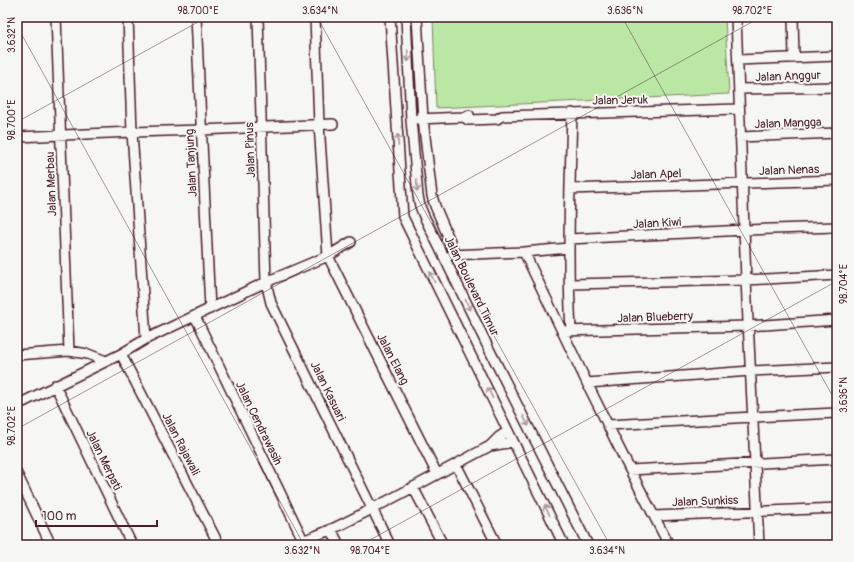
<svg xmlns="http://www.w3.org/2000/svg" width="854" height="562" font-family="Pangolin,sans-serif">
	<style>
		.green { fill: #bbe7a5; stroke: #828368 }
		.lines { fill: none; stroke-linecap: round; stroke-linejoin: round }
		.street-casing { stroke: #4a1f2b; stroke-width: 12 }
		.street { stroke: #f6f6f2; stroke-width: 9 }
		.oneway { stroke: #a99598 }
		.ticks { fill: none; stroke: #4a1f2b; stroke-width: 1; stroke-opacity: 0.45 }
		.labels { text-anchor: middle; stroke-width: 4; stroke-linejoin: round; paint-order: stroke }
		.street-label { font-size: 12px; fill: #4a1f2b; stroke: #f6f6f2 }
		.neatline { fill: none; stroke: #4a1f2b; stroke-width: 1.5 }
		.ticks-label { font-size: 10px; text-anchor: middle; fill: #4a1f2b }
	</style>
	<rect width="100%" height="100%" fill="#f6f6f2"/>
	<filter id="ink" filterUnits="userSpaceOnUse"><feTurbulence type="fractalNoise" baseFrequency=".025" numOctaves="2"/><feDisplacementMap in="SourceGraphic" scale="8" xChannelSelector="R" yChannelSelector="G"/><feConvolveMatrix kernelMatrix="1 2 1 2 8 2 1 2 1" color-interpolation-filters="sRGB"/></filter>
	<g filter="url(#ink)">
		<!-- green -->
		<path class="green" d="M433,17H725L729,94L436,108Z"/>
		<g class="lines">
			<!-- street casing -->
			<g class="street-casing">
				<path id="street" d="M56,17L69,351
					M128,17L132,132L146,339
					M196,17L210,309
					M258,17L266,282L271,303L390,545
					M315,17L319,124L328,256L437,474
					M390,17L403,217L564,545
					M406,17L411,120L418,196L420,206L423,214L489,349L588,545
					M417,17L423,119L432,196L435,206L456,255
					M736,17L746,280L759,545
					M793,17L794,58
					M738,60L837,56
					M739,89L837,87
					M464,117L468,120L497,119L502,116L739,109
					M418,119L464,117L469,115
					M17,137L132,132L201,130L333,124
					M740,137L837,133
					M570,189L837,180
					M569,239L745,230L837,227
					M524,252L587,383L630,470L669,545
					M451,255L524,252L569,248
					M570,284L746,280L837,275
					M195,316L303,540
					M563,331L748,326L837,320
					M571,331C567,259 570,186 572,113
					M121,354L219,545
					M17,355L69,351L88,354L106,361
					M587,383L751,371L837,367
					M55,385L132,545
					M17,405L121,354L146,339L266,282L328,256L351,242
					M608,425L753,417L837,413
					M490,446L513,442
					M456,464L497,545
					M630,470L837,459
					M17,474L51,545
					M413,487L443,545
					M654,516L837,508
					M331,529L339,545
					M293,545C306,539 319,535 332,529C386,503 437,474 490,446L499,437L508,431"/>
			</g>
			<!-- street -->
			<use href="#street" class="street"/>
		</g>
		<!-- one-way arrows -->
		<defs><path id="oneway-shaft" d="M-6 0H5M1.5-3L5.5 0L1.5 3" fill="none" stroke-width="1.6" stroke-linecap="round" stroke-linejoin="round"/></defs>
		<g class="oneway">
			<use href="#oneway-shaft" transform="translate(408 56) rotate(87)"/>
			<use href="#oneway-shaft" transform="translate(398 140) rotate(-93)"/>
			<use href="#oneway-shaft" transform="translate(417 186) rotate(85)"/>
			<use href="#oneway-shaft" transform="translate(432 277) rotate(-116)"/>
			<use href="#oneway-shaft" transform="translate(468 305) rotate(64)"/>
			<use href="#oneway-shaft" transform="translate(490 393) rotate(-116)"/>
			<use href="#oneway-shaft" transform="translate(526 421) rotate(62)"/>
			<use href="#oneway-shaft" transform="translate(547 510) rotate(-116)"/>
		</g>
	</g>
	<!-- ticks -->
	<path class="ticks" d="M317,17L610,545M622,17L837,404M17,26L304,545M17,122L207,17M17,429L761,17M361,545L837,281"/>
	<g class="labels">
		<!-- street labels -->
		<g class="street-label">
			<text transform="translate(788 76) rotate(-2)" y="4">Jalan Anggur</text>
			<text transform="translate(620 100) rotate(-1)" y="4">Jalan Jeruk</text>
			<text transform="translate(788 123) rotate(-2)" y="4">Jalan Mangga</text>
			<text transform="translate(250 150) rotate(-92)" y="4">Jalan Pinus</text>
			<text transform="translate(191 163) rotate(-93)" y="4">Jalan Tanjung</text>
			<text transform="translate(789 170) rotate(-2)" y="4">Jalan Nenas</text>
			<text transform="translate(656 174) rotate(-2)" y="4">Jalan Apel</text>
			<text transform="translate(51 184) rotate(-92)" y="4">Jalan Merbau</text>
			<text transform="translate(657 223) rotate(-3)" y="4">Jalan Kiwi</text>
			<text transform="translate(472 286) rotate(64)" y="4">Jalan Boulevard Timur</text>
			<text transform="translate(655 317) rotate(-2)" y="4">Jalan Blueberry</text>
			<text transform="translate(393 359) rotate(63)" y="4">Jalan Elang</text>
			<text transform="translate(328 391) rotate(64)" y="4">Jalan Kasuari</text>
			<text transform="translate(259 423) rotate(64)" y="4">Jalan Cendrawasih</text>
			<text transform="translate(181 444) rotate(63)" y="4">Jalan Rajawali</text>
			<text transform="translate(104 460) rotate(64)" y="4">Jalan Merpati</text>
			<text transform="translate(705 501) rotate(-2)" y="4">Jalan Sunkiss</text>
		</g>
	</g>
	<!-- margin -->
	<rect width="854" height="562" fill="none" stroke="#f6f6f2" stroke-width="44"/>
	<!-- scale -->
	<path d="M36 520v6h121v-6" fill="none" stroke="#4a1f2b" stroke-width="2"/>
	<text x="42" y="520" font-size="12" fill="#4a1f2b" stroke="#f6f6f2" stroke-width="3" paint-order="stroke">100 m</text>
	<rect x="22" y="22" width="810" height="518" class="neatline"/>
	<g class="ticks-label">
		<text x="198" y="14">98.700°E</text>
		<text x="320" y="14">3.634°N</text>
		<text x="625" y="14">3.636°N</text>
		<text x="752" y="14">98.702°E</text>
		<text transform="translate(11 35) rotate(-90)" y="4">3.632°N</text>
		<text transform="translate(11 120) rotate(-90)" y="4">98.700°E</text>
		<text transform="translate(843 284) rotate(-90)" y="4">98.704°E</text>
		<text transform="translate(843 395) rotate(-90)" y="4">3.636°N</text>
		<text transform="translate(11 426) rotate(-90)" y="4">98.702°E</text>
		<text x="302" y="554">3.632°N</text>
		<text x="370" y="554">98.704°E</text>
		<text x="607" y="554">3.634°N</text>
	</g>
</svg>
